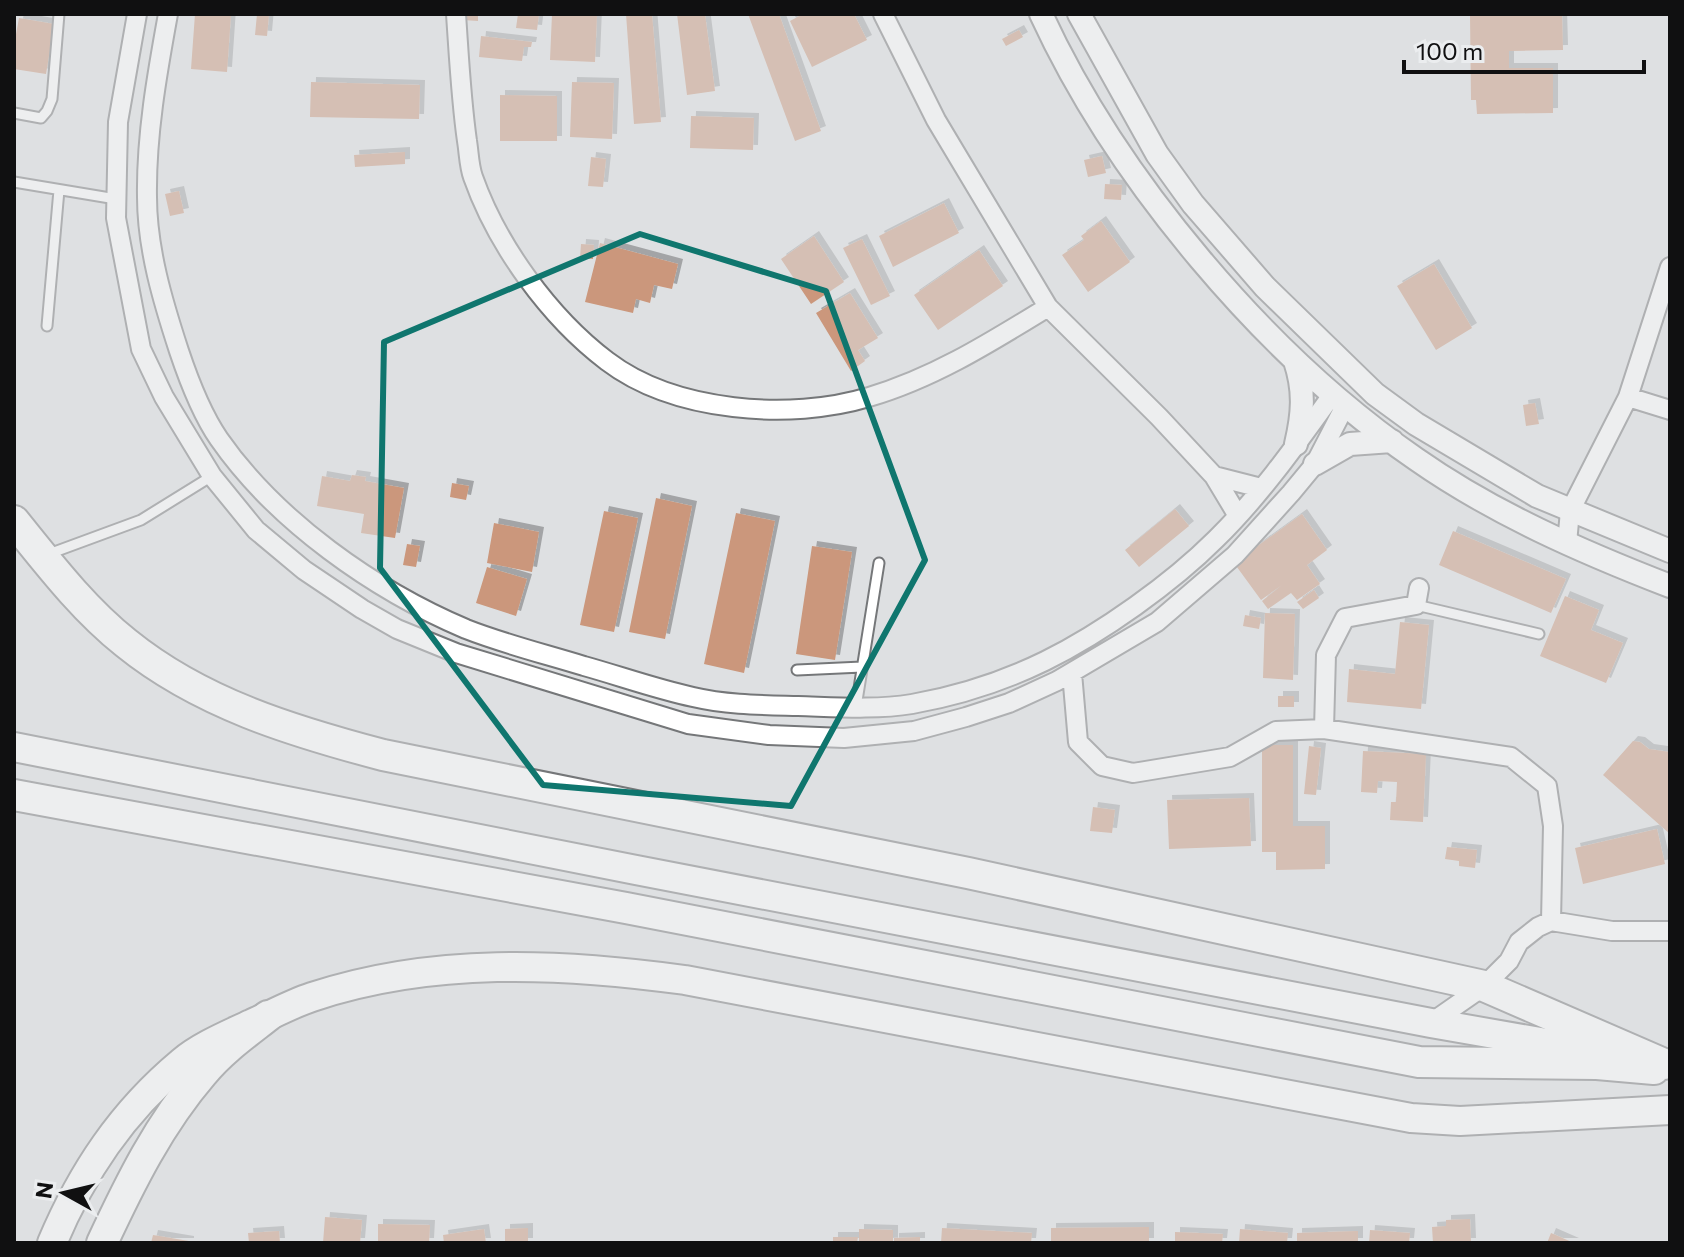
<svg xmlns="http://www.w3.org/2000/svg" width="1684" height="1257" font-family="Commissioner,sans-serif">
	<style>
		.building { fill: #cb977b; filter: url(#shadow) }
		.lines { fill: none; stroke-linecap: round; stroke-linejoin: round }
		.service-casing { stroke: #757779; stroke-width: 13 }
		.minor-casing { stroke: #757779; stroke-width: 22 }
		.tertiary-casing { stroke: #757779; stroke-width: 26 }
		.primary-casing { stroke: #757779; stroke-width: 32 }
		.trunk-casing { stroke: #757779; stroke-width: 34 }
		.service { stroke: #fff; stroke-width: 9 }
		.minor { stroke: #fff; stroke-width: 18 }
		.tertiary { stroke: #fff; stroke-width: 22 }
		.primary { stroke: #fff; stroke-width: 28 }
		.trunk { stroke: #fff; stroke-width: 30 }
		.marked { fill: none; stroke: #0f766e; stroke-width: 6; stroke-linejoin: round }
	</style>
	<defs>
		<filter id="shadow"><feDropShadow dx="5" dy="-5" stdDeviation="0" flood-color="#0004"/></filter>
	</defs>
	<rect width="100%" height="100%" fill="#dee0e2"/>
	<!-- building -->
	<path class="building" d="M195,14H231L227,72L191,69Z
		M257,14H269L267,36L255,35Z
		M464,14H478V21L463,20Z
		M518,14H539L537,30L516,28Z
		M552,14H597L595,62L550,60Z
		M626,14H652L661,122L634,124Z
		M677,14H705L715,91L687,95Z
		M748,14H779L821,131L795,141Z
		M803,14H854L867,40L812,67L790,21Z
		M1470,14H1562L1563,50L1509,51V68H1553V113L1477,114L1476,100H1471Z
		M19,18L54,24L46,74L14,69V45Z
		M1019,30L1023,37L1006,46L1002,39Z
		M481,36L532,42L531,47H524L522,61L479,57Z
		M311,82L420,85L419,119L310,117Z
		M572,82L614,83L612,139L570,137Z
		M500,95L557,96V141H500Z
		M691,116L754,118L753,150L690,148Z
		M405,152V164L355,167L354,155Z
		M1102,156L1106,173L1088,177L1084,160Z
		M591,157L606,159L603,187L588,186Z
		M1105,184L1122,185L1121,200L1104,199Z
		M179,191L184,213L170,216L165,194Z
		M944,203L959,233L893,267L879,236Z
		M1101,221L1130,262L1088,292L1062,255L1084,240L1081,236Z
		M814,236L844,282L811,304L781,259Z
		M862,239L890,296L871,305L843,248Z
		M600,243L678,264L672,289L654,285L650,303L636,299L633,313L585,302Z
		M581,244L594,245L593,259L580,258Z
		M979,250L1003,286L938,330L914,295Z
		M1434,264L1472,328L1436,350L1397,286Z
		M850,293L878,338L858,350L865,361L851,371L816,313Z
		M1535,403L1539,424L1526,426L1523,405Z
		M352,475L366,477L365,481L404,488L395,538L361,533L364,514L317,506L322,476L350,481Z
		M452,483L469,486L466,500L450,497Z
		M656,498L692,506L665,639L629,632Z
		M1175,509L1189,526L1139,567L1125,550Z
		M604,511L638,518L614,632L580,625Z
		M736,513L775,521L744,673L704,664Z
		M1302,514L1327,550L1307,565L1320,584L1297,600L1291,593L1268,609L1262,601L1282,585L1261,600L1234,563Z
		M494,523L539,532L532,572L487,563Z
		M1453,531L1566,579L1551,613L1439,565Z
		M407,544L420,546L416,567L403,565Z
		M812,546L852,552L835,660L796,654Z
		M487,567L527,579L516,616L476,603Z
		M1314,590L1319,598L1303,609L1297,602Z
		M1565,596L1599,610L1591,630L1623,643L1606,683L1540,656Z
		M1265,613L1295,614L1293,680L1263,678Z
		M1245,615L1261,618L1259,629L1243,626Z
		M1400,622L1429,625L1421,709L1347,702L1349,669L1395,674Z
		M1278,696H1294V707H1278Z
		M1633,741L1640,742L1649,749L1670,752V834L1603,775Z
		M1262,745H1293V826H1325V869L1276,870V852H1262Z
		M1309,746L1321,748L1316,795L1304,794Z
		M1363,751L1426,754L1423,822L1390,820L1391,802H1396L1397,782L1378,781L1377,793L1361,792Z
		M1249,798L1251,846L1169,849L1167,800Z
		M1093,807L1115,810L1112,833L1090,831Z
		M1657,829L1665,864L1583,884L1575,848Z
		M1447,847L1477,850L1475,868L1459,866V861L1445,859Z
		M325,1217L362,1220L360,1243H323Z
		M1470,1219L1471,1243H1433L1432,1227L1446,1226V1220Z
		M378,1224L430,1225L429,1243H378Z
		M1149,1227V1243H1051V1228Z
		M528,1228V1243H505V1229Z
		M942,1228L1032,1233L1031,1243H941Z
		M484,1229L486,1243H444L443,1235Z
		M859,1229L893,1230V1243L859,1242Z
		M1240,1229L1288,1233L1287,1243H1239Z
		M1370,1230L1410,1233L1409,1243H1369Z
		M279,1231L280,1243H249L248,1233Z
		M1358,1231V1243H1297V1233Z
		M1175,1232L1223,1234L1222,1243H1175Z
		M1551,1233L1574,1243H1547Z
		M153,1235L189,1241V1243H151Z
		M833,1237H858L857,1243H833Z
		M920,1237V1243H894V1238Z"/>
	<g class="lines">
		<!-- service casing -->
		<g class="service-casing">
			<path id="service" d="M14,113L41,118L47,111L52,99L59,14
				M14,182L116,199
				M47,326L59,190
				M46,555L141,520L212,476
				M1416,605L1539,634
				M797,670L862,667
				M856,707L879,563"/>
		</g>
		<!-- minor casing -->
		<g class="minor-casing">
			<path id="minor" d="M137,14L118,122L116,218L141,349L164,397L212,476L256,530L304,570L362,609L397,629L456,653L688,724L769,735L844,738L914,731L966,717L1009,703L1057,681L1157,622L1235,555L1291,493L1315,464L1345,406
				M168,14C157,74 146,136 147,197C147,249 163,302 179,351C189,381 201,413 219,439C276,521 374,590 466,629C504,644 545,654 584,666C620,676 656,689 693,697C727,705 763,705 798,706C835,707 875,710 912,704C957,696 1004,681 1045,661C1102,633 1172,583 1216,539C1260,496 1296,445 1332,395
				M456,14C459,57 461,99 467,141C469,153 469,166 473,177C497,245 549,317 607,361C674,412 790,421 869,397C934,378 991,342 1048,307
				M883,14L936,120L1048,307L1159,417L1214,476L1238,516
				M1628,397L1670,410
				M1214,476L1261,488
				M1567,543L1570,511L1628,397L1670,267
				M1072,673L1078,742L1102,766L1133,773L1230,757L1276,731L1324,729L1511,757L1547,786L1553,826L1551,921L1612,931H1670
				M1324,729L1326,655L1345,618L1416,605L1419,588
				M1431,1023L1484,986L1509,961L1519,942L1538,927L1551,921"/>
		</g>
		<!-- tertiary casing -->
		<g class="tertiary-casing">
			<path id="tertiary" d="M1041,14C1117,179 1266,356 1416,459C1493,513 1582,552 1670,586
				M1079,14L1157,154L1193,204L1265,287L1375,394L1416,424L1537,496L1670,551
				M1295,361C1305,391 1303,414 1296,444
				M1315,464L1350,444L1392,441"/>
		</g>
		<!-- primary casing -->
		<g class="primary-casing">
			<path id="primary" d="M14,747L636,870L1431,1023L1614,1055
				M52,1243C82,1172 122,1112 182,1062C201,1046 228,1035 251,1024C271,1015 291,1004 312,997C432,957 561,963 685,980L1411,1118L1460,1121L1670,1110"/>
		</g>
		<!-- trunk casing -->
		<g class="trunk-casing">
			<path id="trunk" d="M14,521C48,563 83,609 126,643C200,703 292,731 383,755L968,873L1484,986L1664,1064
				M14,795L626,908L1419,1062L1597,1064L1654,1069
				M102,1243C130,1183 159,1124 203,1073C221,1051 245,1034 268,1016"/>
		</g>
		<!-- service -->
		<use href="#service" class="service"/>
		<!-- minor -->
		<use href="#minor" class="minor"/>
		<!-- tertiary -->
		<use href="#tertiary" class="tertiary"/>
		<!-- primary -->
		<use href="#primary" class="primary"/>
		<!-- trunk -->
		<use href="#trunk" class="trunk"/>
	</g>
	<!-- marked area -->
	<path d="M0 0H1684V1257H0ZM640,234L826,291L925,560L791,806L543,785L380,568L384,342Z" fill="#dee0e2" fill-opacity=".55" fill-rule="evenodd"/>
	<path class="marked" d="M640,234L826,291L925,560L791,806L543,785L380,568L384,342Z"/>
	<!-- border -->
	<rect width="1684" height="1257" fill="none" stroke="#101011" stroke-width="32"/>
	<!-- north arrow -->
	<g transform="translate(64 1193) rotate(278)" stroke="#ebedef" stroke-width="6" paint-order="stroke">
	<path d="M0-6L14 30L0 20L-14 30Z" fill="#101011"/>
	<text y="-12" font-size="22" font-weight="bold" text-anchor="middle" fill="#101011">N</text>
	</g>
	<!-- scale -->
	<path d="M1404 60v12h240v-12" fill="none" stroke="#101011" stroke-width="4"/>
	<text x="1416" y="60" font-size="24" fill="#101011" stroke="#ebedef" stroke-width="6" paint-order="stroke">100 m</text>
</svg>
